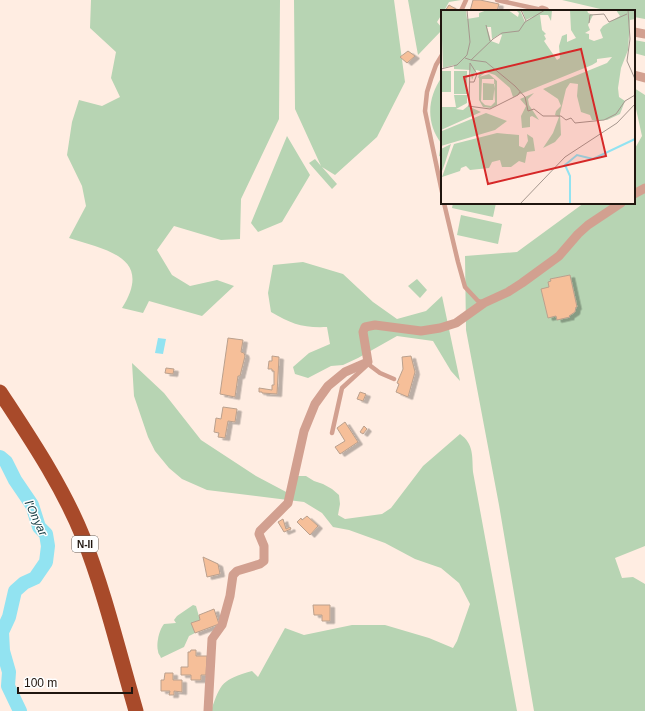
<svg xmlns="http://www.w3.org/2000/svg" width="645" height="711" font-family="Helvetica,sans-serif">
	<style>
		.green { fill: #b7d4b3 }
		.water { fill: #92e3f1 }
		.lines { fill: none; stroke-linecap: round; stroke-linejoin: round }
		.river { stroke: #92e3f1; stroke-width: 14 }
		.building { fill: #f6bf99; stroke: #baa08d; filter: url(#shadow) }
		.service { stroke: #d2a090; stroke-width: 4.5 }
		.minor { stroke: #d2a090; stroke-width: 9 }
		.trunk { stroke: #a84a2a; stroke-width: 15 }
		.labels { text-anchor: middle; stroke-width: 3; stroke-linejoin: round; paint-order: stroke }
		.shield { fill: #fefefe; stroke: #635c57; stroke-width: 1 }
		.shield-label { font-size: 10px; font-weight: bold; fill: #20160f }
		.water-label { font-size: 12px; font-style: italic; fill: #0f373d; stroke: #fefefe }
		.inset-river { fill: none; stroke: #92e3f1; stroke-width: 2 }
		.inset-road { fill: none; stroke: #a6978e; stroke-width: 1 }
		.view { fill: #d62828; fill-opacity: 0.15; stroke: #d62828; stroke-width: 2 }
		.inset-edge { fill: none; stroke: #20160f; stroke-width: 2 }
	</style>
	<defs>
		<filter id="shadow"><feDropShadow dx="4.5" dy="2.5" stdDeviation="0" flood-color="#0004"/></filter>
	</defs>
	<rect width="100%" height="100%" fill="#ffede2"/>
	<!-- green -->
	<path class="green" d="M91,0H280L279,119L241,199L240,239L221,240L174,226L157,250L172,275L190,286L217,280L234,286L202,316L149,301L143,313L122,308C154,257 106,250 69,238L86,206L82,186L67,155L72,122L79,100L102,106L120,97L111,78L116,52L90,28Z
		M294,0H394L405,82L377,137L335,175L322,167L337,184L332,189L309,163L315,159L321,166L295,109Z
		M408,0H461L449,2L444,11H442V14L437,22L442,28V30L418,55Z
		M562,0H645V19L634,17V11H609Z
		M634,40L645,42V56L634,53Z
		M442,77V157L439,156L441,143C426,123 427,98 442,77Z
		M634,88L645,95V546L615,558L622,578L633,577L645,584V711H534L499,505L466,330L465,256L517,252L584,203H634V150L642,136L634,100Z
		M287,136L310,175L282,222L258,232L251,223Z
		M453,203H496L493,217L452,208Z
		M461,215L502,224L498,244L457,235Z
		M303,262L343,274L373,302L397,319L426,311L442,296L460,381L451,371L433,341L397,336L358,358L343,365L331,366L308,378L295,374L293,367L309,353L330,344L327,327C302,328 292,324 271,312L268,293L273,265Z
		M417,279L427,290L420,298L408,286Z
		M132,363L164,393L201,440L256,476L290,494L294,476H306L314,481L323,484L332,489L339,495L340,504L338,515L345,519L382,514L391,508L423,466L460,434C474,444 472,456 473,472L517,711H211C221,682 222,680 252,671L258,677L285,628L304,635L352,625H385L429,638L453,648L457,641L470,604L459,583L441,568L415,559L385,543L349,530L333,527L322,513L304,502L207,490L182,479L169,468L155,451L148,437L134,396Z
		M193,605L196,606L200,620L192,623L195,633L189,636L184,647L161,658C160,655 158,654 158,651C156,644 159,630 164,624L176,623L174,620L177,616Z"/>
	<!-- water -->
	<path class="water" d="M158,338L166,339L163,354L155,353Z"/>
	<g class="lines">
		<!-- river -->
		<path class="river" d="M0,457L6,462L15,480L32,505L39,527L46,534L48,546L46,562L35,578L24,583L15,591L9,617L2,632L3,651L9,672L8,686L20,711"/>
	</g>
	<!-- building -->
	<path class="building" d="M473,0H480L499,4L497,11H470Z
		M449,5L456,9L455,11H445Z
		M408,51L415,56L407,63L400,57Z
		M570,275L577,307H576L575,312L569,316L570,317L557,320L556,316L548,318L541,289L549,287L548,282L551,281L550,279Z
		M228,338L243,340L241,352L244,353L245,356L240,376H238L235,397L220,394Z
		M272,356L279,357L277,394L262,393V392H259V388L272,390V385H274V371H272V369H268L269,361H272Z
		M411,356L415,372L408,397L396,392L399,384L397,383L403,369L402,357Z
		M166,368L174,369L173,374L165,373Z
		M360,392L366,394L363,401L357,399Z
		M223,407L237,409L235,422L228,421L225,438L218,437L219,433L214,432L216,418L221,419Z
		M345,422L358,442L340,454L335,447L345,441L337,428Z
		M364,426L367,429L363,434L360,432Z
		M307,516L318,526L310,535L297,522L301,518L302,520Z
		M283,519L286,529L290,527L291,529L284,532L278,522Z
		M203,557L218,564L220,574L207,577Z
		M313,605H330V621H322V615H314Z
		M214,609L219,624L195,633L191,623L200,620L199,615Z
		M191,650H196V656H207L206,675H201V680H191V675H181V667H188V652H190Z
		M165,673H173V680H182V692L174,691V695H169L170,691H161V680H164Z"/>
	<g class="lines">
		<!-- service -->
		<path class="service" d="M497,0L542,10
			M461,11L466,0
			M442,55L436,65L431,79L427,92L425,111L442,192
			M444,203L458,262L465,287L478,301L484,303
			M368,364L380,373L394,379
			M332,433L342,388L366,366"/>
		<!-- minor -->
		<path class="minor" d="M542,10L545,11
			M634,32L645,34
			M634,75L645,78
			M634,194L645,188
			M208,711L212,639L222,625L230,596L233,575L237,571L260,564L264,561V546L259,534L260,531L288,503L304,431L315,404L328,386L345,372L368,362L363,332L365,327L375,325L421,331L440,328L456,323L484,303L508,292L522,283L559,256L578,234L588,225L621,203"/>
		<!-- trunk -->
		<path class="trunk" d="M0,392C30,438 62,485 83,537C105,593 119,653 136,711"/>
	</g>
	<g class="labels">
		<!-- shield labels -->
		<rect class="shield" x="72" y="536" width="26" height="16" rx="3"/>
		<g class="shield-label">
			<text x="85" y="548">N-II</text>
		</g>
		<!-- water labels -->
		<g class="water-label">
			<text transform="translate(36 518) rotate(65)" y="4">l'Onyar</text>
		</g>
	</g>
	<!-- overview -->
	<g transform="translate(441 10)">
		<rect width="194" height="194" fill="#ffede2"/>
		<path d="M0,0H25L26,9L38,7V3L46,0H67L77,7L78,3L75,0H79L84,12L93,6L85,10L81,0H111L110,11L107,5H99L101,20L105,24L103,25L105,29L103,31L116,50L119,48L118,36L121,26L126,24V32L135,28L130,20L129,0H146L147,3L152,5L147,15L149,20L144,23L148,24V29L153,31L162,28L159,20L162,16L179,6L175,0H194V9L189,10L187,40L180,58L177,78L178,87L184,91L179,104L166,110H151L149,105L140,102L136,86L137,74L129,73L125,79L119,104L120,125L114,132L102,138L112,123L118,107L114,105L115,101L120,96L117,89L102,79L166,53L171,47L156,49V52L151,55L72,87L69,78L54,65L45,62L37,68L39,61L35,60L31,70L29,60L13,59V55L2,58ZM46,17H50L51,29L59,24L61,25L58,34L50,31ZM0,61H10V82H0ZM13,61H26V84H13ZM48,64L56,71V95L50,98L42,97L38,90V67ZM53,69L54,92L50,96L44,95L40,91L41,69ZM42,73L54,74L52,90H42ZM93,83L87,89L88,95L98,110L91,106L89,107V117L81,118L80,106L85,96L79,89ZM13,85H26V93L15,99L22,100L27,96L40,102L0,120V93V97H15ZM45,103L66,111L54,120L0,136L1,121ZM56,123L78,125V136L83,138L87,131L86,124L92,128L94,141L86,142L84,153L78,151L70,157H61L59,150L51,152L48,158L29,160L25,156L20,158L19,161L1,167L13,134ZM10,134L4,153L0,164V139Z" fill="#b7d4b3" fill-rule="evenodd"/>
		<path class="inset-river" d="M129,194V166L124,155L136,145L152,149L194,129"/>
		<path class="inset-road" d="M80,0L85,11M187,0L189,29L186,51L194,69M148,13L149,5L163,4L168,12L186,4M45,15L49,31M24,48L30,50L52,29L61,23L78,21L84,12L104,0M30,50L45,52L74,76L84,87L87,101L93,99L102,106H120L125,110L130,108L134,113L163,110L175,104L184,91L194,85M0,59L16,55L26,45L29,32L26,0M28,72H33L36,64L29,53M27,96L49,99L77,85L79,82M28,96L29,53M79,194L124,147L176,113L194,94"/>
		<path class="view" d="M140,39L165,146L47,174L23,67Z"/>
		<rect width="194" height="194" class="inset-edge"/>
	</g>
	<!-- scale -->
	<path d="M18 687v6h114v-6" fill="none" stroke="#20160f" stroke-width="2"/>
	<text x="24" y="687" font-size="12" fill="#20160f" stroke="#fefefe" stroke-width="3" paint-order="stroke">100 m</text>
</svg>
